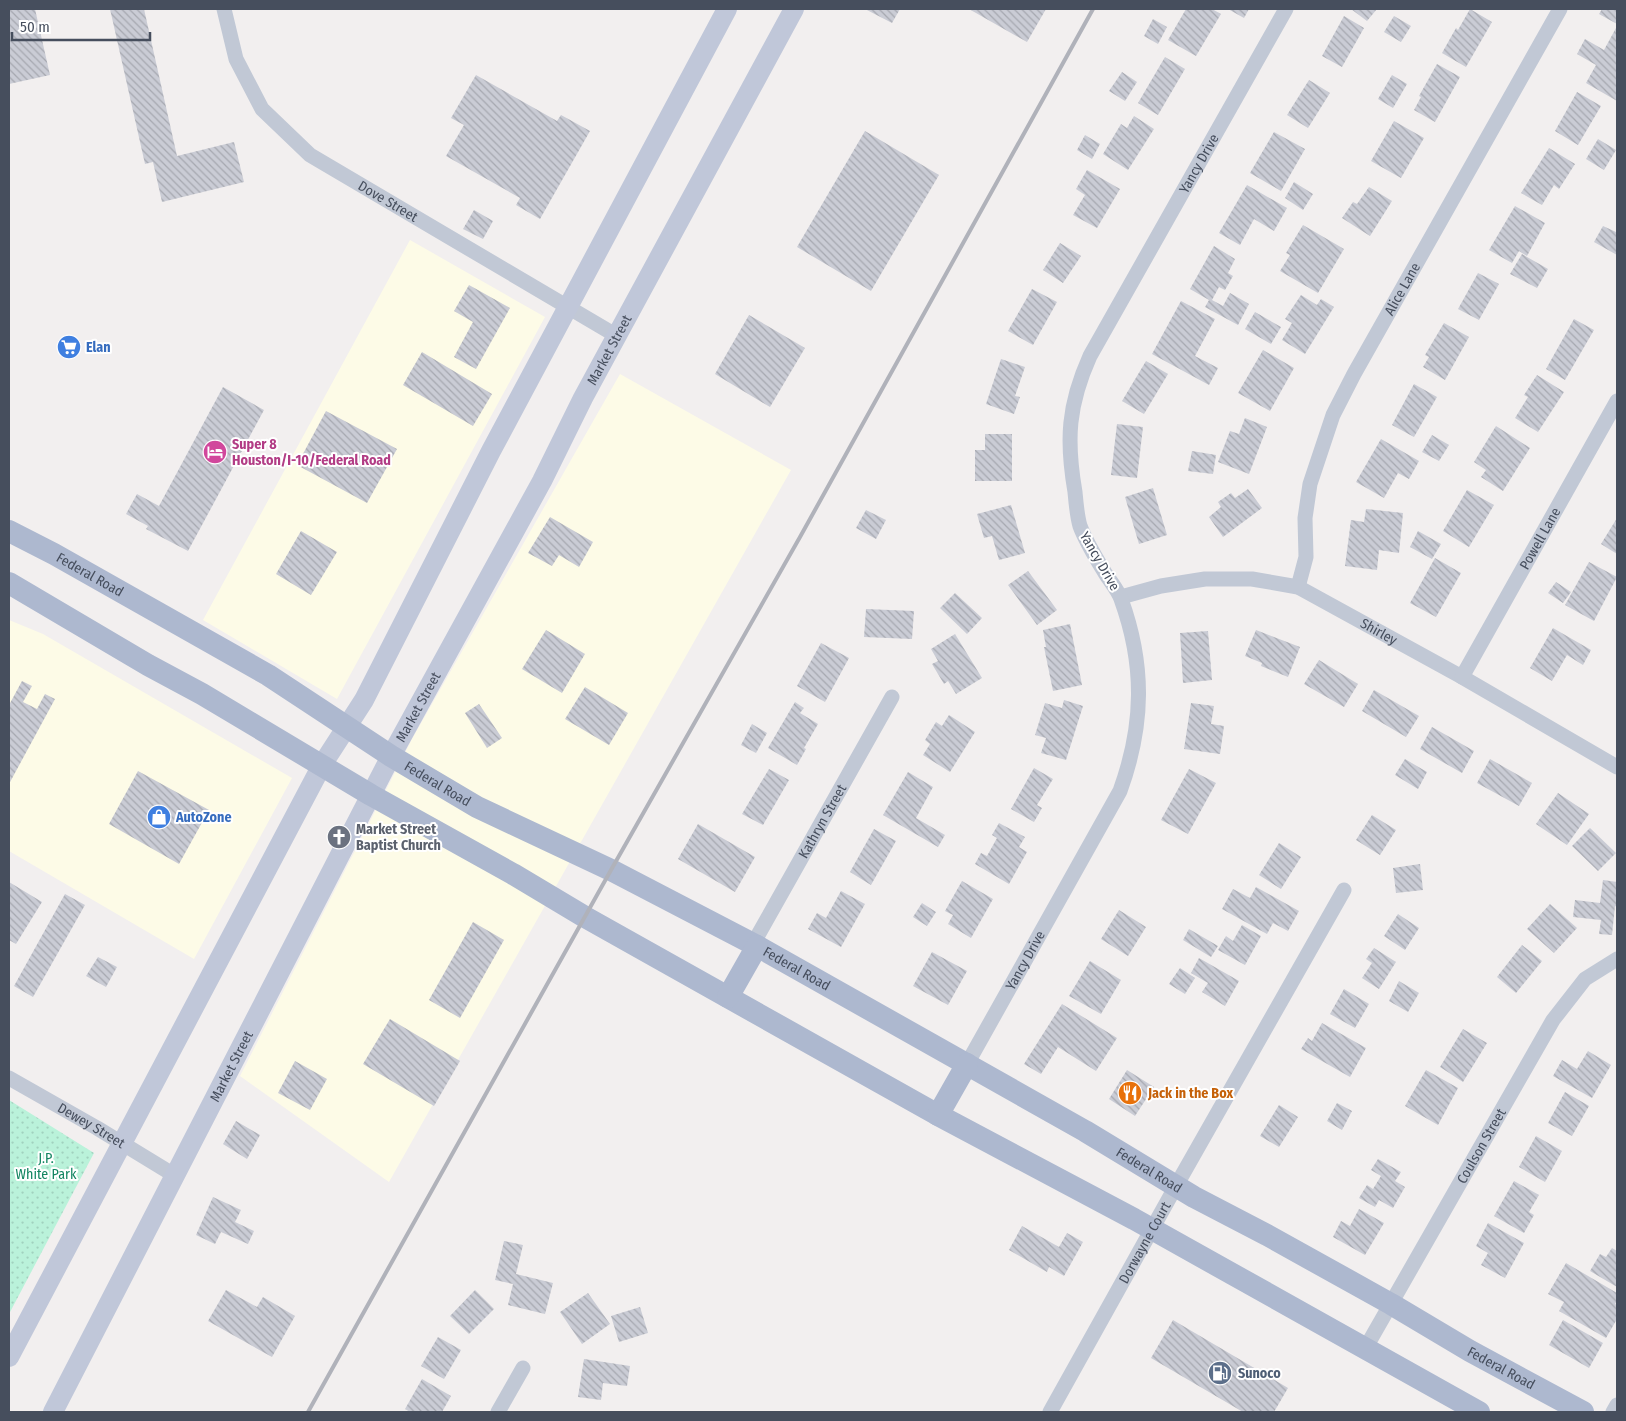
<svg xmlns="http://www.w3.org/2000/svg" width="1626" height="1421" font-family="'Fira Sans Condensed',sans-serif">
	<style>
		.commercial { fill: #fdfbe7 }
		.park { fill: url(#park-dots) }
		.building { fill: url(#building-back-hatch) }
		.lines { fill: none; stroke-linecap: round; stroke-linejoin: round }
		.minor { stroke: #c1c8d5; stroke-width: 15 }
		.secondary { stroke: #c0c7d9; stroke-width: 20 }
		.primary { stroke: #adb8cf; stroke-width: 22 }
		.rail { stroke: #b0b2ba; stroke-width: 4 }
		.labels { text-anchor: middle; stroke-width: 4; stroke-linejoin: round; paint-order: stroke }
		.street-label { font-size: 14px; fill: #464e5d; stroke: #fff }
		.shop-label { font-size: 14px; font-weight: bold; fill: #366cbe; stroke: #fff; text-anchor: start }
		.hotel-label { font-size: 14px; font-weight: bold; fill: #b23c85; stroke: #fff; text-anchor: start }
		.worship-label { font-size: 14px; font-weight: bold; fill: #5b616d; stroke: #fff; text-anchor: start }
		.food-label { font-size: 14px; font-weight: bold; fill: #c56008; stroke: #fff; text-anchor: start }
		.park-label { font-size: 14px; fill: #118460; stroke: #fff }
		.service-label { font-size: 14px; font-weight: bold; fill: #4e5e75; stroke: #fff; text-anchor: start }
	</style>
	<defs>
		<pattern id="park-dots" width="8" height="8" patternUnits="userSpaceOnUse" patternTransform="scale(1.25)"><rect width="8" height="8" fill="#baf2da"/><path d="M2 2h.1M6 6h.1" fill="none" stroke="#a1d1be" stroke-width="1.8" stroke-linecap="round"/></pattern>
		<pattern id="building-back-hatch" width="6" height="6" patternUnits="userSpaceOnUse" patternTransform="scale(1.25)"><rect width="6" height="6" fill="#caccd5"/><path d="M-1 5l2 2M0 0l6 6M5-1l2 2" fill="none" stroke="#a6a8b0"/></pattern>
	</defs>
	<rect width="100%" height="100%" fill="#f2efef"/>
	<!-- commercial -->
	<path class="commercial" d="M410,240L545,317L337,699L203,620Z
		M620,374L791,470L389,1182L240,1076L412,739Z
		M9,620L43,634L292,778L194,959L9,851Z"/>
	<!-- park -->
	<path class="park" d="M9,1100L94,1153L9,1314Z"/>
	<!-- building -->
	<path class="building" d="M9,9H35L50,75L9,84Z
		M110,9H144L177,156L234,142L244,182L162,202L153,162L145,164Z
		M865,9H900L892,23Z
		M969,9H1046L1027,42Z
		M1186,9H1212L1221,14L1196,56L1168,40Z
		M1228,9H1249L1244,18Z
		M1351,9H1377L1367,21Z
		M1470,9L1492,22L1466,67L1442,53L1456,28L1458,30Z
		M1602,9H1617V24L1599,14Z
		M1344,16L1364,28L1342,67L1322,56Z
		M1394,16L1411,26L1401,42L1384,32Z
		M1153,19L1167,27L1158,44L1144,36Z
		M1617,26V101L1586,83L1596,65L1577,54L1585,39L1604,50Z
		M1165,57L1185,69L1158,115L1138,103Z
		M1437,64L1460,77L1435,122L1414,110L1421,97L1419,96Z
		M1122,72L1137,82L1125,101L1109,91Z
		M476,75L557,121L561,115L590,131L540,219L516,205L520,198L446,156L464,125L451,118Z
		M1392,75L1407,84L1393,108L1378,99Z
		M1309,80L1330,93L1308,128L1287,115Z
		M1577,92L1601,106L1578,145L1555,131Z
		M1134,116L1154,129L1128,170L1103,154L1121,124L1127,128Z
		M1394,121L1424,138L1401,178L1371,161Z
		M865,131L939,175L871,291L797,247Z
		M1274,132L1305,149L1281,191L1250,173Z
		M1085,135L1100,144L1092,159L1077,150Z
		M1598,139L1616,150L1604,170L1586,159Z
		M1549,148L1575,164L1559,189L1554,185L1542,205L1521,193Z
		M1087,170L1120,189L1097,228L1073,215L1085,195L1076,189Z
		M1294,182L1313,194L1303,210L1285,198Z
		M1247,185L1287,208L1274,231L1254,219L1240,245L1219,233Z
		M1369,187L1392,201L1370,236L1342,218L1353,202L1357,204Z
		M1515,206L1545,223L1527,256L1519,251L1512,263L1489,250Z
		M474,210L493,221L483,239L463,229Z
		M1303,225L1344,249L1318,293L1280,271L1290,255L1286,253Z
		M1603,226L1616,232L1617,229V255L1594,242Z
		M1060,243L1081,256L1063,283L1043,270Z
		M1214,246L1235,259L1228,273L1233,276L1225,290L1219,287L1212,300L1223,306L1230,293L1249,304L1238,325L1205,307L1209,300L1190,289Z
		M1522,254L1548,269L1537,288L1510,274Z
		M1478,273L1499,284L1479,320L1458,309Z
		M469,285L510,308L476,369L454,357L473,322L454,311Z
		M1032,289L1057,302L1033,345L1008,331Z
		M1301,295L1317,305L1321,299L1334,307L1305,354L1282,340L1292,323L1285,319Z
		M1181,301L1215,319L1195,356L1218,368L1209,385L1152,354Z
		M1255,312L1281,327L1271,344L1245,329Z
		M749,315L805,348L770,407L715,374Z
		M1574,319L1594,330L1565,380L1546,369Z
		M1444,323L1469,337L1445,380L1423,367L1429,357L1425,355Z
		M1263,350L1294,368L1270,411L1238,393Z
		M422,352L492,394L473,426L403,385Z
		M1001,359L1025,367L1015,396L1020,397L1014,414L986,404Z
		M1146,361L1168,374L1144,414L1122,401Z
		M1537,375L1564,392L1538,432L1515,418L1528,397L1524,395Z
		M1414,384L1437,397L1414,437L1392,425Z
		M223,387L264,410L188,551L146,529L148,526L126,514L137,494L159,506Z
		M326,411L397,449L367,503L297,465Z
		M1245,418L1267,427L1249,474L1218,462L1230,431L1239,434Z
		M1117,424L1143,427L1137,478L1111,475Z
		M1496,426L1530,448L1503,491L1481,477L1486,470L1474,462Z
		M985,434H1012V481H975V450H985Z
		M1432,435L1449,445L1439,461L1422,452Z
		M1381,439L1419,461L1409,479L1398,473L1384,498L1356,482Z
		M1192,451L1216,455L1213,474L1188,471Z
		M1153,488L1167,535L1139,544L1125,497Z
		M1248,489L1262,508L1223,537L1209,517L1221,507L1218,502L1231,493L1235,498Z
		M1467,490L1494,505L1469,547L1443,531Z
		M1011,505L1025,553L999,560L992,536L984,538L977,514Z
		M1366,509L1403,513L1399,553L1379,550L1377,570L1345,566L1351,520L1364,522Z
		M866,510L886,520L876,539L856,528Z
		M550,517L593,542L579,567L559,555L552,566L528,553Z
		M1617,518V554L1601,544Z
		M301,531L337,552L311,595L276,574Z
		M1418,531L1441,544L1432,559L1410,547Z
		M1435,558L1461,573L1436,617L1410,603Z
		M1589,562L1617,577L1594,621L1565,605Z
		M1028,571L1057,610L1037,625L1008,585Z
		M1556,582L1571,592L1563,603L1548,593Z
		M955,593L982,618L967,634L940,608Z
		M866,609L914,611L912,639L864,637Z
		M1070,624L1082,685L1053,691L1044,647H1046L1043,630Z
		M1553,628L1591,650L1583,665L1567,655L1552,681L1530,668Z
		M546,630L585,654L562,693L522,669Z
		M1256,630L1300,647L1288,677L1261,666L1262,663L1245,656Z
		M1208,631L1212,680L1183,683L1180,633Z
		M955,634L982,678L956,694L948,681L944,684L932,664L938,661L931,649Z
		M821,643L849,658L825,702L797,686Z
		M1319,660L1358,684L1344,707L1304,684Z
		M22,681L32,686L23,702L37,709L45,694L55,699L9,784V705Z
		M585,687L628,713L609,745L565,719Z
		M1374,690L1419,716L1406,737L1362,711Z
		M1064,700L1083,706L1066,760L1041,753L1046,738L1035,735L1045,703L1062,708Z
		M795,702L804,708L800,713L818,724L804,748L806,749L797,765L768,748Z
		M1191,703L1214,706L1211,724L1224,726L1220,754L1184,749Z
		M479,704L502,738L487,748L465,713Z
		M949,715L975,732L950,772L923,755L930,744L925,740L936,722L942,726Z
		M752,724L767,733L756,753L741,745Z
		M1432,727L1474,751L1462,773L1420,749Z
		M1405,759L1427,772L1418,789L1395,775Z
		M1490,759L1532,783L1519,806L1477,783Z
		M1034,768L1053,779L1037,805L1042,808L1034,822L1011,809Z
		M769,769L789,780L763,825L742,814Z
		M1189,769L1216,783L1188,834L1161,820Z
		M138,771L209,810L179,864L109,824Z
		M908,772L933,787L916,818L945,835L938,847L883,815Z
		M1558,793L1589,814L1567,845L1536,824Z
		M1372,815L1396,830L1380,855L1356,840Z
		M999,823L1025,837L1019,847L1027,852L1009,884L975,864L981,853L987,856L997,838L992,835Z
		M698,824L755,857L735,892L678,859Z
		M1590,828L1616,853L1598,871L1572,846Z
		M874,829L896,841L871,885L850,872Z
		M1279,843L1301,857L1281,889L1259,875Z
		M1420,864L1423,890L1396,893L1393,868Z
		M1603,880L1617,882V907L1615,906L1612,935L1599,934L1601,920L1573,917L1575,900L1600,903Z
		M962,881L993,899L971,938L948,924L953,915L945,911Z
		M9,882L42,902L16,944L9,940Z
		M1256,887L1299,911L1288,931L1273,923L1267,934L1222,909L1233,889L1250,898Z
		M841,891L865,904L841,947L808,929L817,913L826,918Z
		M65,894L85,905L33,997L14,986Z
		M922,903L936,912L927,926L913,917Z
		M1550,904L1577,928L1554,953L1527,929Z
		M1119,910L1146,927L1128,956L1101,939Z
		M1398,914L1419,928L1405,950L1384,936Z
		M473,922L504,940L460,1018L429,1000Z
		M1242,925L1261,936L1245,965L1218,950L1226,936L1233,941Z
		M1189,929L1218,946L1211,957L1183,940Z
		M1522,945L1542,961L1516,993L1497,977Z
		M1374,948L1396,962L1379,989L1362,978L1372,963L1366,959Z
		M932,952L967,971L948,1005L913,986Z
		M98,957L117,967L106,987L86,976Z
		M1199,958L1239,981L1225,1006L1202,992L1208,983L1191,973Z
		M1090,961L1121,980L1101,1014L1069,996Z
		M1180,968L1195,978L1185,994L1169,984Z
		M1399,981L1419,993L1408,1012L1389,1001Z
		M1344,989L1369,1004L1355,1028L1330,1014Z
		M1062,1004L1117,1038L1096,1071L1058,1047L1041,1074L1024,1064Z
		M390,1019L460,1061L434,1106L363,1064Z
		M1322,1023L1366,1048L1350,1077L1301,1049L1308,1038L1312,1041Z
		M1463,1029L1487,1043L1463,1082L1440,1067Z
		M1588,1051L1611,1065L1592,1098L1553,1076L1562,1060L1577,1069Z
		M295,1061L327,1079L310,1110L278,1093Z
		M1127,1070L1154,1087L1135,1116L1109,1099Z
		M1426,1070L1458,1088L1438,1125L1405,1106Z
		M1565,1092L1589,1106L1572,1136L1548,1123Z
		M1337,1103L1352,1111L1342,1130L1327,1121Z
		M1279,1105L1298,1117L1279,1147L1260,1136Z
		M236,1121L260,1135L247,1159L223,1144Z
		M1536,1136L1562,1151L1545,1182L1519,1167Z
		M1378,1159L1401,1172L1395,1181L1405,1187L1393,1208L1379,1200L1375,1207L1359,1198L1367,1185L1373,1189L1381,1176L1371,1170Z
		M1514,1181L1539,1195L1529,1212L1534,1215L1524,1233L1494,1216Z
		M213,1197L241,1210L235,1222L254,1231L248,1244L221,1232L215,1244L196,1235Z
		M1359,1209L1384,1223L1365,1255L1333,1237L1341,1221L1350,1226Z
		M1488,1223L1524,1243L1505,1278L1481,1265L1488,1253L1476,1246Z
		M1022,1226L1059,1247L1067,1233L1083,1242L1064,1276L1049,1267L1047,1272L1009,1250Z
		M504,1241L523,1245L516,1274L553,1283L545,1314L508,1305L513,1284L495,1280Z
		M1612,1248L1617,1251V1287L1590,1271L1600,1254L1606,1257Z
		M1566,1263L1617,1293V1301L1615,1304L1617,1305V1319L1606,1338L1559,1311L1564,1302L1548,1294Z
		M226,1290L257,1307L263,1297L295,1316L272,1357L208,1321Z
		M475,1290L494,1309L469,1334L450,1316Z
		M588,1293L610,1324L582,1344L560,1312Z
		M640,1307L648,1333L619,1342L611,1316Z
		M1173,1320L1288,1388L1274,1412H1243L1151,1358Z
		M1563,1320L1603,1343L1589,1368L1549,1345Z
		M438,1337L461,1350L444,1379L421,1366Z
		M584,1359L630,1366L627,1386L603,1383L601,1400L578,1397Z
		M422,1379L451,1396L442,1412H410L405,1409Z"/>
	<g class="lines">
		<!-- minor -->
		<g class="minor">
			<path id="s1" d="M224,9L236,59L262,109L310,155L617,336"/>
			<path id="s2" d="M1298,587L1306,557L1305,518L1310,484L1333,415L1354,374L1560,9"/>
			<path id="s3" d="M1121,597L1161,586L1205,579H1252L1298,587L1462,677L1617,767"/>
			<path id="s4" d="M1462,677L1617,401"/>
			<path id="s5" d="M753,944L892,697"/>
			<path id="s6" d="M967,1064L1120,791C1144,725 1145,665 1121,599C1118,590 1110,581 1105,573C1096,558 1086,542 1080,526C1077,516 1076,503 1075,492C1066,440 1068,405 1090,356L1286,9"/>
			<path id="s7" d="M9,1078L97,1128L174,1175"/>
			<path id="s8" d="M1365,1349L1553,1020L1585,979L1617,959"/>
			<path d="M498,1412L523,1368"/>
			<path id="s9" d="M1050,1412L1176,1186L1344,890"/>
			<path d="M1613,1412L1617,1405"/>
		</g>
		<!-- secondary -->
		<g class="secondary">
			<path d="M9,1357L322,765L364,700L491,451L727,9"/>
			<path id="s10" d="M53,1412L391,756L542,481L583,398L794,9"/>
		</g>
		<!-- primary -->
		<g class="primary">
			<path id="s11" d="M9,531L54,554L268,675L391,756L477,807L611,870L757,946L1085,1131L1194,1197L1267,1235L1391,1304L1470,1351L1583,1412"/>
			<path d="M9,583L148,665L202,694L371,795L513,874L585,917L938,1115L1134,1219L1479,1412"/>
			<path d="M728,997L757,946"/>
			<path d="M938,1115L967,1064"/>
		</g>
		<!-- rail -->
		<path class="rail" d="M308,1412L611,870L800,537L1093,9"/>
	</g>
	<!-- icons -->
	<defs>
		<g id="supermarket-disc" transform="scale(1.25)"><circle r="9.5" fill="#3f7fe0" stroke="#fff"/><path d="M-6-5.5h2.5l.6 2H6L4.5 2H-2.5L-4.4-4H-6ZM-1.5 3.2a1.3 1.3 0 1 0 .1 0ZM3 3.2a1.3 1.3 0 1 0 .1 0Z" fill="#fff"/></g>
		<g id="hotel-disc" transform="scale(1.25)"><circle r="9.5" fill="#d1479c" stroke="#fff"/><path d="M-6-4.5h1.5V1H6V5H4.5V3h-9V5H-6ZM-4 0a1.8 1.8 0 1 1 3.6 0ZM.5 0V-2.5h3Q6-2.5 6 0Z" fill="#fff"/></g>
		<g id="shop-disc" transform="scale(1.25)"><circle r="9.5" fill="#3f7fe0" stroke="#fff"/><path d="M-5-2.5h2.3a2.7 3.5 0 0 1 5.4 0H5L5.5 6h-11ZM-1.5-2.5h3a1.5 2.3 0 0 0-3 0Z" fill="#fff"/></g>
		<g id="church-disc" transform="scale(1.25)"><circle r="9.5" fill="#6b7280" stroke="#fff"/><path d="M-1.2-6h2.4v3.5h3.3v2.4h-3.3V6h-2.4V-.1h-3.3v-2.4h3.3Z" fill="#fff"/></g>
		<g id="restaurant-disc" transform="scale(1.25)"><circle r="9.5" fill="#e8710a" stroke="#fff"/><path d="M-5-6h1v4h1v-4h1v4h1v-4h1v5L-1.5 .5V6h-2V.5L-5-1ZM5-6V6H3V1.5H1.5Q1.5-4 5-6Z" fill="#fff"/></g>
		<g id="fuel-disc" transform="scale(1.25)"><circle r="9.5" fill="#5c6f8a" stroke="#fff"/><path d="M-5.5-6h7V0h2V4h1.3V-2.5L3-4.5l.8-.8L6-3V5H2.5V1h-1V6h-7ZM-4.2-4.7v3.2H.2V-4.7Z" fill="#fff"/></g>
	</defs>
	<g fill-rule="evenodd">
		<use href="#supermarket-disc" x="69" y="347"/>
		<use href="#hotel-disc" x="215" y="452"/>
		<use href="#shop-disc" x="159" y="817"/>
		<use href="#church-disc" x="339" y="837"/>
		<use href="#restaurant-disc" x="1130" y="1093"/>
		<use href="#fuel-disc" x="1220" y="1373"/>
	</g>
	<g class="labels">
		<!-- street labels -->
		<g class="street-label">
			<text dy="5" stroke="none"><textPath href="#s6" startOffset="988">Yancy Drive</textPath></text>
			<text dy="5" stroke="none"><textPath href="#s1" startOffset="265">Dove Street</textPath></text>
			<text dy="5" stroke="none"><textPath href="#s2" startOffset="321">Alice Lane</textPath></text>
			<text dy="5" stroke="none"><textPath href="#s10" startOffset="1199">Market Street</textPath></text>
			<text dy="5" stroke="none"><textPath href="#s4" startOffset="159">Powell Lane</textPath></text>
			<text transform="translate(1100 561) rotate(60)" y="5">Yancy Drive</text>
			<text dy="5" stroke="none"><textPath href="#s11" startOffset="92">Federal Road</textPath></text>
			<text dy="5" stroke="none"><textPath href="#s3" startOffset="272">Shirley</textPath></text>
			<text dy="5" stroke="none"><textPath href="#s10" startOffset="794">Market Street</textPath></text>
			<text dy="5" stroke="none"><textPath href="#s11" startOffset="498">Federal Road</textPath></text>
			<text dy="5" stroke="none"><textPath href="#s5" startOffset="141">Kathryn Street</textPath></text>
			<text dy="5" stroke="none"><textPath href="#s6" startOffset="119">Yancy Drive</textPath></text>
			<text dy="5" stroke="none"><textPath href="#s11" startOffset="902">Federal Road</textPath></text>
			<text dy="5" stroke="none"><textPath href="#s10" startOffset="389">Market Street</textPath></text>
			<text dy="5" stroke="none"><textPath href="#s7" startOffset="95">Dewey Street</textPath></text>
			<text dy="5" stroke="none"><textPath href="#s8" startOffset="234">Coulson Street</textPath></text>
			<text dy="5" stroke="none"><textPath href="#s11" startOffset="1308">Federal Road</textPath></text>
			<text dy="5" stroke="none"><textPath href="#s9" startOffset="194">Dorwayne Court</textPath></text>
			<text dy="5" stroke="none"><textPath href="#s11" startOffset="1712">Federal Road</textPath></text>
		</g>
		<!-- shop labels -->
		<g class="shop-label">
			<text x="86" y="352">Elan</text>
			<text x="176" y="822">AutoZone</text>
		</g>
		<!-- hotel labels -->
		<g class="hotel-label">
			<text x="232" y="449">Super 8<tspan x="232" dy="16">Houston/I-10/Federal Road</tspan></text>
		</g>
		<!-- worship labels -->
		<g class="worship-label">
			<text x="356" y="834">Market Street<tspan x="356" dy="16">Baptist Church</tspan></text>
		</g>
		<!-- food labels -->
		<g class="food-label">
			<text x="1148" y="1098">Jack in the Box</text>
		</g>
		<!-- park labels -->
		<g class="park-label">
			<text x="46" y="1163">J.P.<tspan x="46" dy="16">White Park</tspan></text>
		</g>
		<!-- service labels -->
		<g class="service-label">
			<text x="1238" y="1378">Sunoco</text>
		</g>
	</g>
	<!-- border -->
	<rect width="1626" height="1421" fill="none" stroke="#464e5d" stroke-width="20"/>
	<!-- scale -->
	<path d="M12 32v8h138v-8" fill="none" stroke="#464e5d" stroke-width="2.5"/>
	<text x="20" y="32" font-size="15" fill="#464e5d" stroke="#ffffff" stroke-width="4" paint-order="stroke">50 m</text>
</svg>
